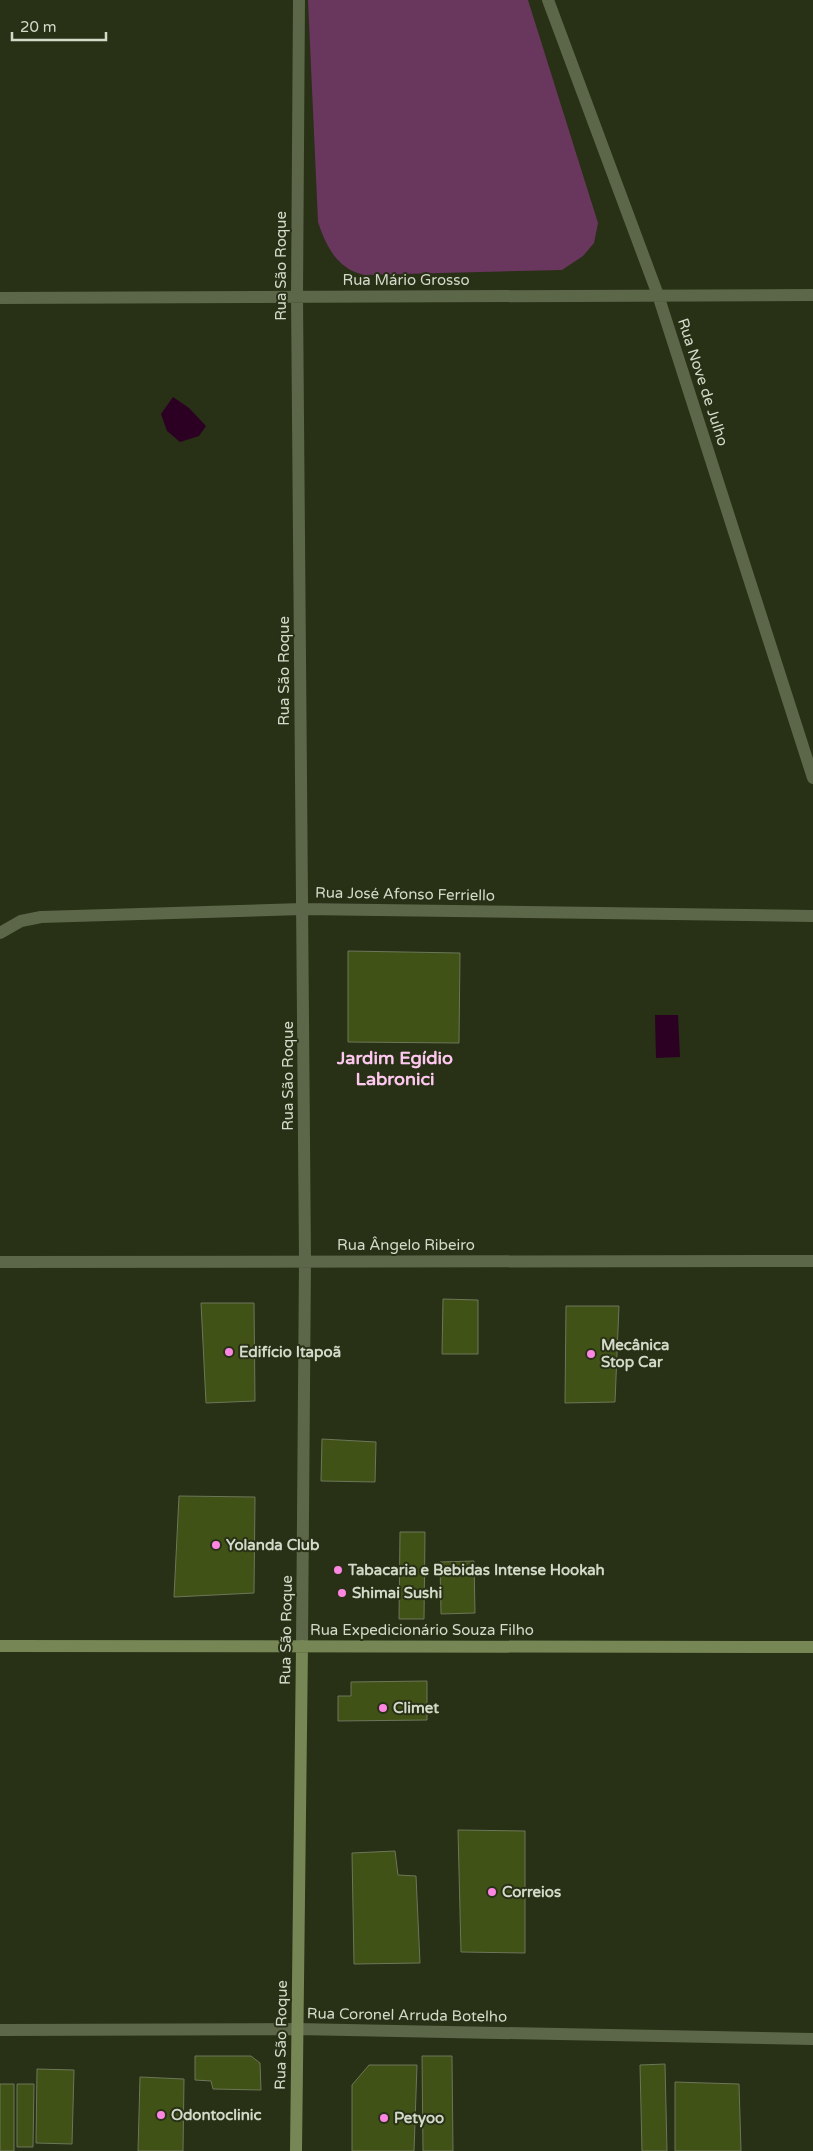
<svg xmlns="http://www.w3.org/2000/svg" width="813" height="2151" font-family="'Varela Round',sans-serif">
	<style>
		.green { fill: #69365d }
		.water { fill: #2b0023 }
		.building { fill: #415216; stroke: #6c7659 }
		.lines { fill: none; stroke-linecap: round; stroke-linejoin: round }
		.minor { stroke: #5c6648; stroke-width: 12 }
		.secondary { stroke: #768655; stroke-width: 12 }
		.poi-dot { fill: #fd86e2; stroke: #283016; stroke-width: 2 }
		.labels { text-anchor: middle; stroke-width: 4; stroke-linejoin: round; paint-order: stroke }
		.street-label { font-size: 15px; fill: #d3daca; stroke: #283016 }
		.poi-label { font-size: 15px; font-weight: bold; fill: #d3daca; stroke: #283016; text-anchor: start }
		.quarter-label { font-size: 18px; font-weight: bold; fill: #fec8ef; stroke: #283016 }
	</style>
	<rect width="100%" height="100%" fill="#283016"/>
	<!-- green -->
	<path class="green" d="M308,0H528L598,223L594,243L583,256L562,270L364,275C337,269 326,246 318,222Z"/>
	<!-- water -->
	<path class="water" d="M173,397L189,408L206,426L199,436L180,442L167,431L161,414Z
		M655,1015H678L680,1057L656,1058Z"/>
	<!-- building -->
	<path class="building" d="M348,951L460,953L459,1043L348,1042Z
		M443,1299L478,1300V1354H442Z
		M201,1303H254L255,1401L206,1403Z
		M566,1306H619L615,1402L565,1403Z
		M322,1439L376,1442L375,1482L321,1481Z
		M179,1496L255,1497L254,1593L174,1597Z
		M400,1532H425L424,1619H399Z
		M474,1561L475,1613L441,1614L440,1562Z
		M427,1681V1720L338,1721V1696H351V1682Z
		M458,1830L525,1831V1953L461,1952Z
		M395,1851L398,1875L416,1876L420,1963L354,1964L352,1853Z
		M195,2056H251L260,2063L261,2090L213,2089L211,2081L195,2080Z
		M422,2056H452L453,2151H423Z
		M665,2064L667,2151H642L640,2065Z
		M369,2065H417L414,2151H352V2085Z
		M37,2069L74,2070L72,2144L36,2143Z
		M140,2077L184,2079L183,2151H138Z
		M675,2082L739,2084L741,2151H675Z
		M0,2084H14V2151H0Z
		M17,2084H34L33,2147H17Z"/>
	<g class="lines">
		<!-- minor -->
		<path class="minor" d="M299,0L297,297L305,1261L302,1646
			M548,0L658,295L813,778
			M0,298L813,295
			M0,933L21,921L41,917L302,909L813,916
			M0,1262L813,1261
			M0,2030L297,2029L813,2039"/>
		<!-- secondary -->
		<path class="secondary" d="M0,1646L813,1647
			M296,2151L302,1646"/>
	</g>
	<!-- markers -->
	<g class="poi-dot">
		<circle cx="229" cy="1352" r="5"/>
		<circle cx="591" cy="1354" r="5"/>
		<circle cx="216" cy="1545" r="5"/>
		<circle cx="338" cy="1570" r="5"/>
		<circle cx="342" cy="1593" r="5"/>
		<circle cx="383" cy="1708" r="5"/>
		<circle cx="492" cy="1892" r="5"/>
		<circle cx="161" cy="2115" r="5"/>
		<circle cx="384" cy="2118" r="5"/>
	</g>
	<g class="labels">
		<!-- street labels -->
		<g class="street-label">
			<text transform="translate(281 266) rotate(-90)" y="5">Rua São Roque</text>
			<text x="406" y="285">Rua Mário Grosso</text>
			<text transform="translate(703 382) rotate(72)" y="5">Rua Nove de Julho</text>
			<text transform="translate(284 671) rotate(-90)" y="5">Rua São Roque</text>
			<text transform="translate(405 894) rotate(1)" y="5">Rua José Afonso Ferriello</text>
			<text transform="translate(288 1076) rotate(-90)" y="5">Rua São Roque</text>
			<text x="406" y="1250">Rua Ângelo Ribeiro</text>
			<text transform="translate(286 1630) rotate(-89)" y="5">Rua São Roque</text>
			<text x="422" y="1635">Rua Expedicionário Souza Filho</text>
			<text transform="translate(407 2015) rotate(1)" y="5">Rua Coronel Arruda Botelho</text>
			<text transform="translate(281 2035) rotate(-89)" y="5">Rua São Roque</text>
		</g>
		<!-- poi labels -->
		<g class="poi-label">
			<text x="601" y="1350">Mecânica<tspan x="601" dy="17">Stop Car</tspan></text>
			<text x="239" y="1357">Edifício Itapoã</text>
			<text x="226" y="1550">Yolanda Club</text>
			<text x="348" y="1575">Tabacaria e Bebidas Intense Hookah</text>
			<text x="352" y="1598">Shimai Sushi</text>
			<text x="393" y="1713">Climet</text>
			<text x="502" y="1897">Correios</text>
			<text x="171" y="2120">Odontoclinic</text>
			<text x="394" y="2123">Petyoo</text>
		</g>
		<!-- quarter labels -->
		<g class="quarter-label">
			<text x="395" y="1064">Jardim Egídio<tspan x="395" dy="21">Labronici</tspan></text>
		</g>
	</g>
	<!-- scale -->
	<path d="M12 32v8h94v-8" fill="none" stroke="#d3daca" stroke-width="2.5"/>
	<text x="20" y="32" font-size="15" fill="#d3daca" stroke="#283016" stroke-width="4" paint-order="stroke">20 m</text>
</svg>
